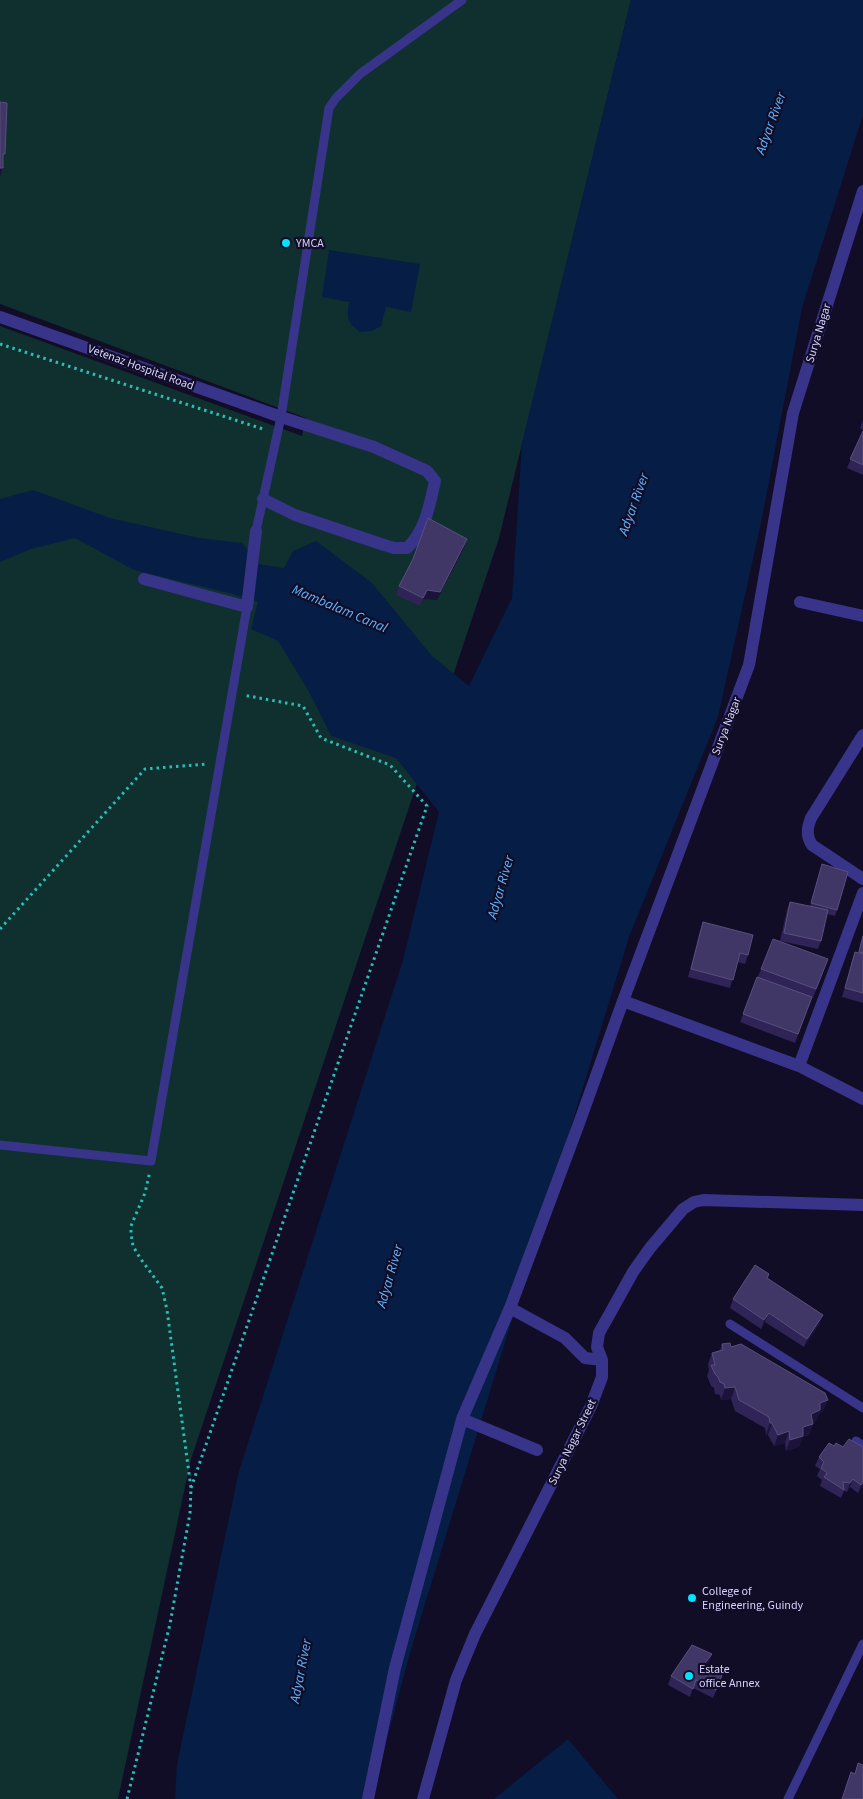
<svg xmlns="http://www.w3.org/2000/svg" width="863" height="1799" font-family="'Source Sans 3',sans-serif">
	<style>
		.green { fill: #0f302f }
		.water { fill: #061d46 }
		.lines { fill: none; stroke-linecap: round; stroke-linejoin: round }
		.path { stroke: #25c0b7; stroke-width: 3; stroke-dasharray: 2.5 4; stroke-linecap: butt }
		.service { stroke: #383489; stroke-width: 9 }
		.minor { stroke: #383489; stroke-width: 12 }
		.wall { fill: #2f2455 }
		.shaded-wall { fill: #1b133a }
		.building { fill: #413767; stroke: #584f7f }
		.poi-dot { fill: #00e2fd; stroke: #110d26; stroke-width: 2 }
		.labels { text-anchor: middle; stroke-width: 4.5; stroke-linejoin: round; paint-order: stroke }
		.poi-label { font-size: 12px; fill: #d7d2ff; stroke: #110d26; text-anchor: start }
		.street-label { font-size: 12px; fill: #d7d2ff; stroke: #110d26 }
		.water-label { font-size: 14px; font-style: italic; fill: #60b4ff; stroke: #110d26 }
	</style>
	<rect width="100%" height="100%" fill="#110d26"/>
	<!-- green -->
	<path class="green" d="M0,0H631L499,538L191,1459L118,1799H0V326L302,436L306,418L0,304Z"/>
	<!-- water -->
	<path class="water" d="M631,0H863V115L802,308L761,523L718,717L629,937L410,1653L371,1799H175L177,1764L239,1471L403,960L439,812L396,758L331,736L308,690L278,641L251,629L258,602L233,594L134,570L75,538L31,549L0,562V499L33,490L110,518L199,538L242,543L258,564L284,568L293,551L316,541L372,583L432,656L469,686L512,598L522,443Z
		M329,250L420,264L411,312L386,307L381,326L372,331L360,332C346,322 347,317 349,302L322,297Z
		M568,1739L618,1799H494Z"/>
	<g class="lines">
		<!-- path -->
		<path class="path" d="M0,344L266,430
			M0,929L145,769L208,764
			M191,1488L427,806L390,765L321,738L303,706L243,695
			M127,1799L170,1624L190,1513L191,1488L167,1310L162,1288L140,1258L133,1246L131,1234V1226L145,1193L150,1171"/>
		<!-- service -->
		<path class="service" d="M256,531L281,417L329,108L336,98L360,74L462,0
			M0,1145L151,1161L247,607
			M730,1324L863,1408
			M856,1441L863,1446
			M788,1799L863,1644"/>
		<!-- minor -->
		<path class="minor" d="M863,191L793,413L749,665L623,1001L799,1066L863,1099
			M0,317L281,417L374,447L427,471L435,481C430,504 425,532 407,548H394L381,544L295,515L263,499
			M144,579L247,607L256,531
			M800,602L863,616
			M863,735L811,818C807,828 806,836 812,845L863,879
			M799,1066L863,893
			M510,1308L565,1338L585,1358L602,1360
			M462,1419L537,1450
			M368,1799L395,1668L462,1419L510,1308L578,1126L623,1001
			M423,1799L456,1680L475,1634L591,1406L602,1377V1360L597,1347L599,1333L633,1272L650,1248L683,1209L694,1202L703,1200L863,1205"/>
	</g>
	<!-- wall -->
	<path class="wall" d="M863,420V430L860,428Z
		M863,431V475L847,468Z
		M464,548L437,600L423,599L420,606L396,595L399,586Z
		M822,864L837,910L835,916L827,914L821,941L818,949L780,941L787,910L790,902L810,906Z
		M703,922L748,955L745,964L737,962L730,988L688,977L700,931Z
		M863,933V1003L842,997L852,961L855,952L858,953Z
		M828,959L813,998L812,997L795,1043L740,1022L761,969Z
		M768,1278L820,1323L804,1347L765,1322L761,1329L730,1308L733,1299Z
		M722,1344L731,1347L823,1411L819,1414L816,1421L813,1422V1424L809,1435L803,1437L799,1447L786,1451L785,1443L774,1446L768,1435H766L765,1428L735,1411L731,1399L721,1400L720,1395L715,1394L714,1388L711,1386L707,1376L709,1370L708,1364L712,1353L720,1350Z
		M834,1446L863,1447V1486L858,1493L850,1487L847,1492L844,1491L841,1498L820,1486L822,1480L817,1476L820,1469L815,1466L819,1457Z
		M712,1654L709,1663L706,1667L720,1682L713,1698L693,1688L690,1697L668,1685L671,1676Z"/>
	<!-- shaded-wall -->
	<path class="shaded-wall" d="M0,168H3L0,176Z
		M467,539L464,548L437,600L423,599L420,606L427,590Z
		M769,1313L765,1322L761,1329L764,1320Z
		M823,1315L820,1323L804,1347L807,1339Z
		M735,1387L731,1399L721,1400L725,1388Z
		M828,1400L823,1411L819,1414L816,1421L806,1425L811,1414L820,1403Z
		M770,1423H772L768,1435H766Z
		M813,1424L809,1435L803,1437L799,1447L786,1451L790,1440L803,1427Z
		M789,1431L785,1443L774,1446L778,1435Z
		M853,1479L850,1487L847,1492L850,1483Z
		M863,1482V1486L858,1493L861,1485Z
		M712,1654L709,1663L700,1675L703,1666Z"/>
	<!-- building -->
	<path class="building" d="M0,102L7,103L5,154H3V168H0Z
		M863,431V465L850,459Z
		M428,518L467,539L440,592L427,590L423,598L399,586L413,559Z
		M822,864L848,872L837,910L811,903Z
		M790,902L828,910L821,941L784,933Z
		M703,922L753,935L748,955L740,953L733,980L691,969Z
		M863,936V953L859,952Z
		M773,939L828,959L816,989L761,969Z
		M855,952L863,954V993L845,988Z
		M757,977L812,997L798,1034L743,1014Z
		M755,1265L769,1274L767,1278L823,1315L807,1339L769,1313L764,1320L733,1299Z
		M730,1343L731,1347L741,1344L825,1393L828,1400L820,1403V1410L811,1414L813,1424L803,1427V1436L790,1440L789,1431L778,1435L772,1423H770L769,1417L739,1400L735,1387L725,1388L724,1384L720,1382L718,1377L715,1374L711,1365H715L712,1353L723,1350L722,1344Z
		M849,1439L863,1447V1482L861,1485L853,1479L850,1483L843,1482L844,1490L824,1477L827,1473L821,1468L824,1462L819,1457L829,1443L834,1446L836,1443L843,1447Z
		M692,1645L712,1654L703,1666L723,1673L716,1690L696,1680L693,1689L671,1676Z
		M858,1763L863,1765V1799H842L851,1772L855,1774Z"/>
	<!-- markers -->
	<g class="poi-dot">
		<circle cx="286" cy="243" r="5"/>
		<circle cx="692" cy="1598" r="5"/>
		<circle cx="689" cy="1676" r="5"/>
	</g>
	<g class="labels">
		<!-- poi labels -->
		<g class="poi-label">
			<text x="296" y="247">YMCA</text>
			<text x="702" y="1595">College of<tspan x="702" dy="14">Engineering, Guindy</tspan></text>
			<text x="699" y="1673">Estate<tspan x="699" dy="14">office Annex</tspan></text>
		</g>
		<!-- street labels -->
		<g class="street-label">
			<text transform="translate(818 333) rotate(-73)" y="4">Surya Nagar</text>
			<text transform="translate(141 367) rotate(20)" y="4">Vetenaz Hospital Road</text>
			<text transform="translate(726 726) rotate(-69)" y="4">Surya Nagar</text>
			<text transform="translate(572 1442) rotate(-64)" y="4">Surya Nagar Street</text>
		</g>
		<!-- water labels -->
		<g class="water-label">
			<text transform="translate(770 123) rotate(-70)" y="5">Adyar River</text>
			<text transform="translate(633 504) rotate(-70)" y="5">Adyar River</text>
			<text transform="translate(340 608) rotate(23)" y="5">Mambalam Canal</text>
			<text transform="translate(500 887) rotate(-74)" y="5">Adyar River</text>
			<text transform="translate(389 1276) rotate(-74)" y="5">Adyar River</text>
			<text transform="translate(300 1671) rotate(-79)" y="5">Adyar River</text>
		</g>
	</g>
</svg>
